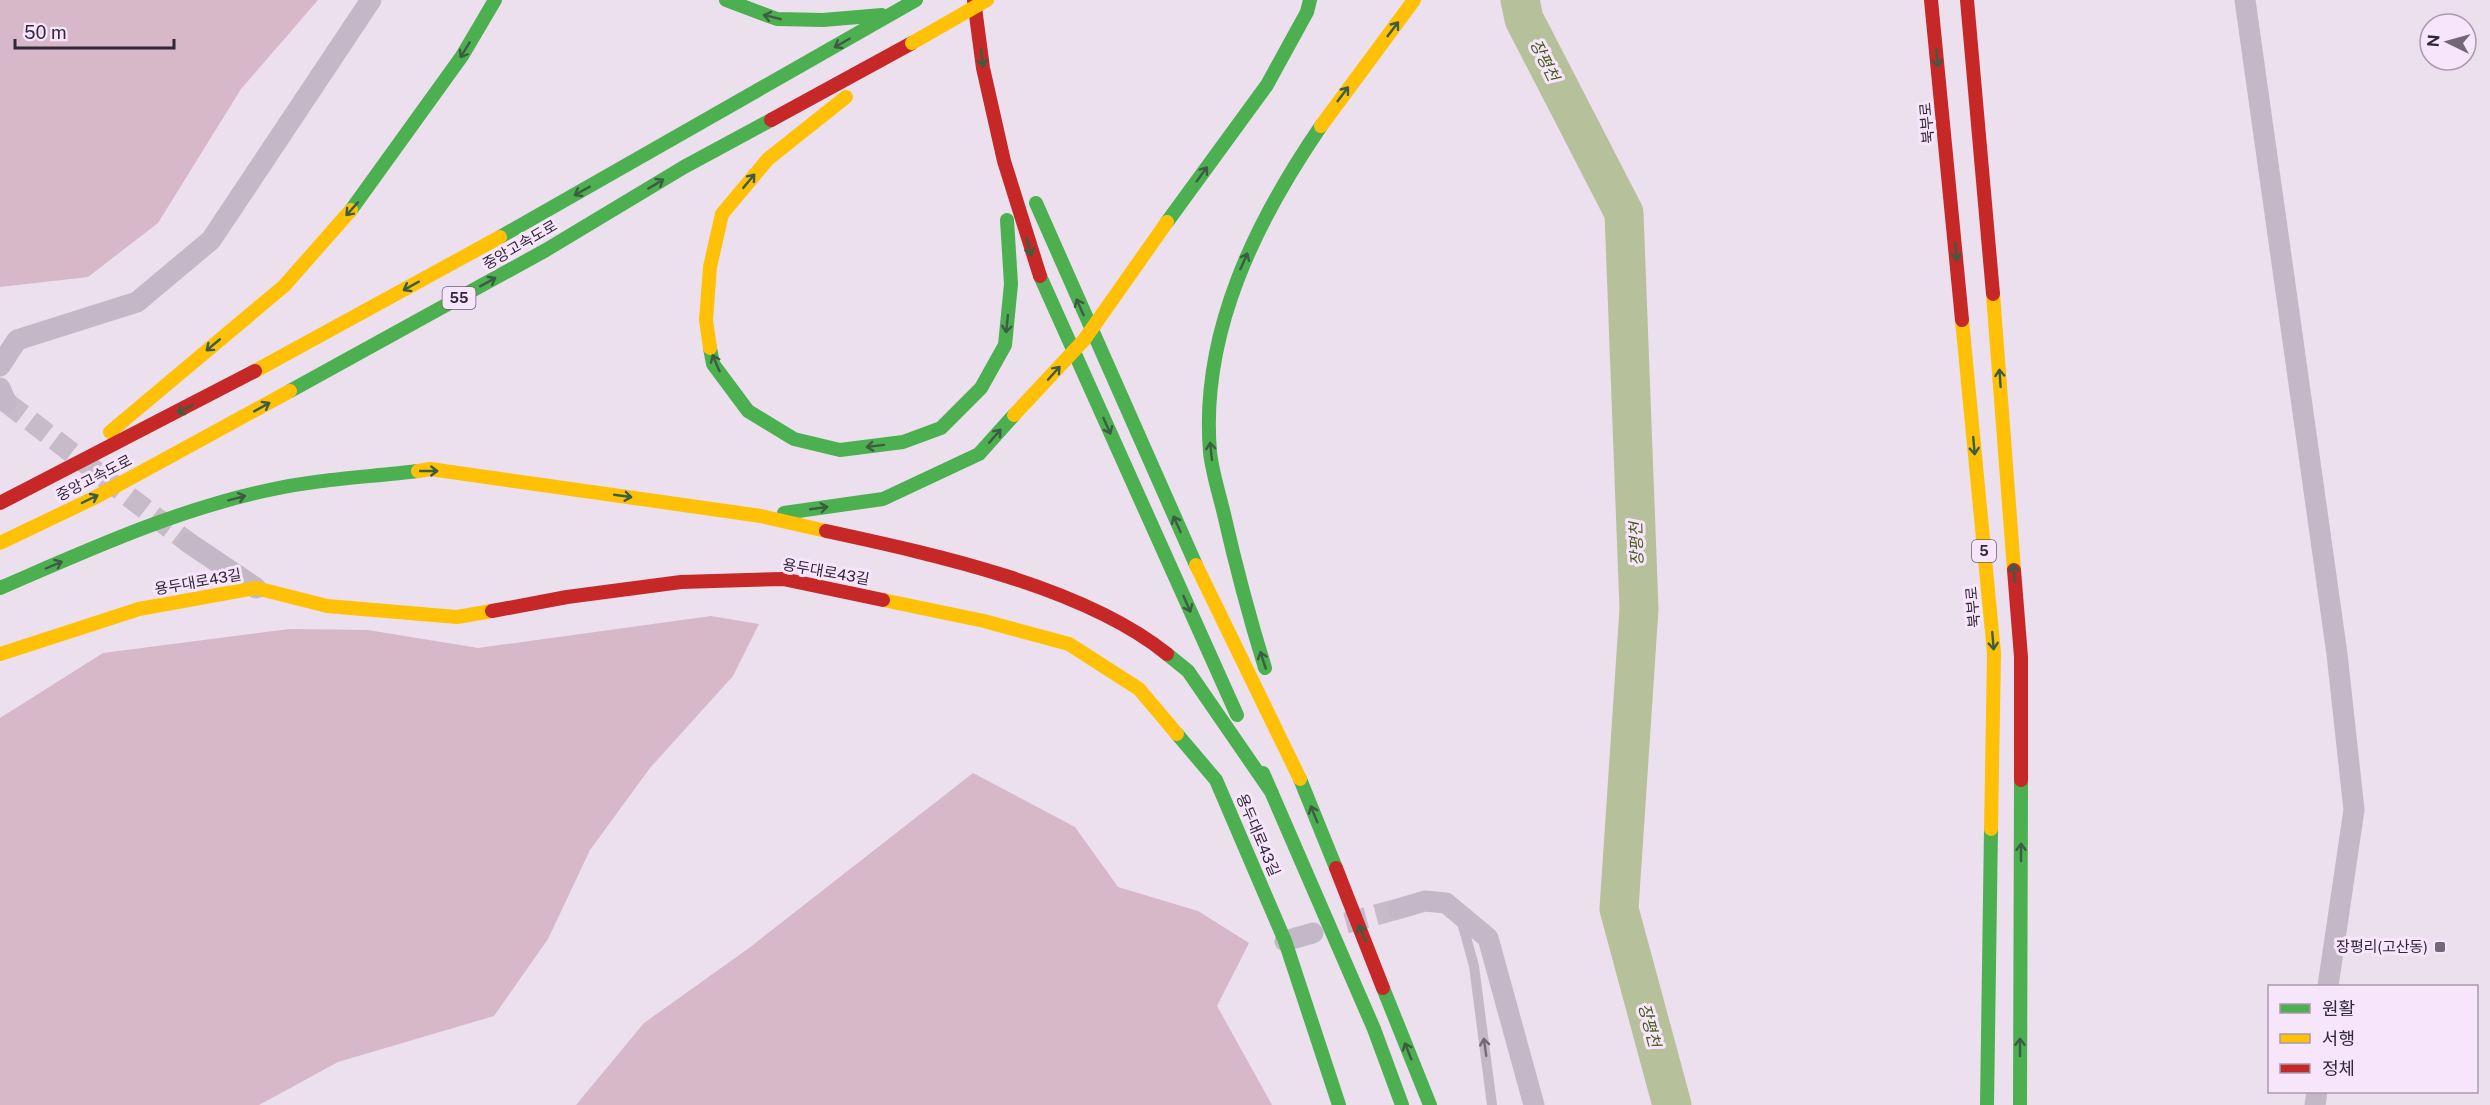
<svg xmlns="http://www.w3.org/2000/svg" width="2490" height="1105" font-family="'Public Sans','Noto Sans KR',sans-serif">
	<style>
		.green { fill: #d6b8c8 }
		.lines { fill: none; stroke-linecap: round; stroke-linejoin: round }
		.river { stroke: #b6c09a; stroke-width: 39 }
		.street-tunnel { stroke: #c7bbca; stroke-width: 21; stroke-dasharray: 21 10; stroke-linecap: butt }
		.lane { stroke: #c3b8c7; stroke-width: 10 }
		.street { stroke: #c3b8c7; stroke-width: 21 }
		.fast { stroke: #4caf50; stroke-width: 14 }
		.slow { stroke: #ffc107; stroke-width: 14 }
		.jam { stroke: #c62828; stroke-width: 14 }
		.slow-bridge { stroke: #ffc107; stroke-width: 14 }
		.jam-bridge { stroke: #c62828; stroke-width: 14 }
		.oneway { stroke: #3c5d42 }
		.oneway2 { stroke: #736878 }
		.poi-dot { fill: #726878; stroke: #f7e6fb; stroke-width: 2 }
		.labels { text-anchor: middle; stroke-width: 6; stroke-linejoin: round; paint-order: stroke }
		.shield { fill: #f7e6fb; stroke: #6c6072; stroke-width: 1.5 }
		.shield-label { font-size: 14px; font-weight: bold; fill: #312738 }
		.street-label { font-size: 15px; fill: #312738; stroke: #f7e6fb }
		.poi-label { font-size: 15px; fill: #312738; stroke: #f7e6fb; text-anchor: end }
		.water-label { font-size: 16px; font-style: italic; fill: #455d18; stroke: #f7e6fb }
	</style>
	<rect width="100%" height="100%" fill="#ece0ee"/>
	<!-- green -->
	<path class="green" d="M0,0H318L241,89L158,223L88,277L0,287Z
		M711,616L759,624L733,676L650,768L590,850L548,939L494,1016L338,1062L259,1105H0V718L103,653L290,629L368,630L478,648Z
		M973,773L1075,827L1118,887L1198,911L1249,943L1217,1006L1272,1105H576L644,1023L749,948Z"/>
	<g class="lines">
		<!-- river -->
		<path class="river" d="M1520,0L1524,19L1624,213L1639,609L1619,909L1672,1105"/>
		<!-- street-tunnel -->
		<path class="street-tunnel" d="M6,402L189,543
			M1346,923L1398,909"/>
		<!-- lane -->
		<path class="lane" d="M1461,919L1474,966L1492,1105"/>
		<!-- street -->
		<path class="street" d="M2245,0L2337,654L2354,810L2328,986
			M0,366L17,340L137,302L211,240L371,0
			M0,388L6,402
			M189,543L256,588
			M1398,909L1425,901L1446,903L1488,938L1534,1105
			M1285,941L1313,933
			M2315,1105L2317,1092"/>
		<!-- fast -->
		<path class="fast" d="M726,0L777,19L823,20L882,15
			M1036,203L1196,565
			M351,210L462,56L495,0
			M1167,222L1267,85L1307,12L1310,0
			M500,237L916,0
			M1040,276L1237,715
			M710,348L713,364L748,411L794,439L840,450L903,442L941,428L981,388L1005,345L1011,284L1007,220
			M290,391L546,250L684,167L771,120
			M784,513L883,499L979,454L1014,415
			M0,588C88,550 175,510 269,490C317,479 369,477 418,471
			M1167,654L1188,671L1272,793
			M1265,668C1249,616 1235,563 1223,510C1218,490 1212,471 1210,452C1200,333 1256,221 1321,126
			M1177,734L1216,780L1285,941L1339,1105
			M1263,773L1374,1029L1402,1105
			M1300,779L1336,868
			M1383,988L1430,1105
			M1987,1105L1991,829
			M2020,1105L2021,780"/>
		<!-- slow -->
		<path class="slow" d="M1321,126L1414,0
			M1993,294L2014,570
			M1962,320L1994,653L1991,829
			M710,348L706,320L710,267L722,214L768,159L846,97
			M255,371L500,237
			M110,432L284,286L351,210
			M418,471L430,469L761,516L826,531
			M0,543L94,498L290,391
			M1196,565L1300,779
			M883,600L984,621L1069,644L1139,689L1177,734
			M0,654L139,609L256,588L327,606L457,617L492,611"/>
		<!-- jam -->
		<path class="jam" d="M974,0L983,68L1004,161L1040,276
			M1931,0L1962,320
			M1967,0L1993,294
			M771,120L912,43
			M0,503L255,371
			M826,531C932,554 1083,586 1167,654
			M2014,570L2021,657V780
			M492,611L567,597L681,582L783,579L883,600"/>
		<!-- slow-bridge -->
		<path class="slow-bridge" d="M912,43L987,0
			M1014,415L1084,340L1167,222"/>
		<!-- jam-bridge -->
		<path class="jam-bridge" d="M1336,868L1383,988"/>
	</g>
	<!-- one-way arrows -->
	<defs><path id="oneway-shaft" d="M-6 0H5M1.5-3L5.5 0L1.5 3" fill="none" stroke-width="1.6" stroke-linecap="round" stroke-linejoin="round" transform="scale(1.5)"/></defs>
	<g class="oneway">
		<use href="#oneway-shaft" transform="translate(772 17) rotate(-166)"/>
		<use href="#oneway-shaft" transform="translate(1393 29) rotate(-53)"/>
		<use href="#oneway-shaft" transform="translate(842 43) rotate(150)"/>
		<use href="#oneway-shaft" transform="translate(465 50) rotate(121)"/>
		<use href="#oneway-shaft" transform="translate(982 58) rotate(83)"/>
		<use href="#oneway-shaft" transform="translate(1937 58) rotate(85)"/>
		<use href="#oneway-shaft" transform="translate(1343 94) rotate(-53)"/>
		<use href="#oneway-shaft" transform="translate(1202 174) rotate(-54)"/>
		<use href="#oneway-shaft" transform="translate(749 181) rotate(-50)"/>
		<use href="#oneway-shaft" transform="translate(656 184) rotate(-31)"/>
		<use href="#oneway-shaft" transform="translate(582 191) rotate(151)"/>
		<use href="#oneway-shaft" transform="translate(352 209) rotate(132)"/>
		<use href="#oneway-shaft" transform="translate(1029 247) rotate(74)"/>
		<use href="#oneway-shaft" transform="translate(1956 252) rotate(85)"/>
		<use href="#oneway-shaft" transform="translate(1244 261) rotate(-66)"/>
		<use href="#oneway-shaft" transform="translate(488 282) rotate(-29)"/>
		<use href="#oneway-shaft" transform="translate(411 286) rotate(151)"/>
		<use href="#oneway-shaft" transform="translate(1080 307) rotate(-114)"/>
		<use href="#oneway-shaft" transform="translate(1007 324) rotate(96)"/>
		<use href="#oneway-shaft" transform="translate(213 345) rotate(140)"/>
		<use href="#oneway-shaft" transform="translate(716 363) rotate(-113)"/>
		<use href="#oneway-shaft" transform="translate(1054 373) rotate(-48)"/>
		<use href="#oneway-shaft" transform="translate(2000 378) rotate(-94)"/>
		<use href="#oneway-shaft" transform="translate(262 407) rotate(-29)"/>
		<use href="#oneway-shaft" transform="translate(185 409) rotate(152)"/>
		<use href="#oneway-shaft" transform="translate(1107 426) rotate(66)"/>
		<use href="#oneway-shaft" transform="translate(995 436) rotate(-49)"/>
		<use href="#oneway-shaft" transform="translate(875 446) rotate(173)"/>
		<use href="#oneway-shaft" transform="translate(1974 446) rotate(85)"/>
		<use href="#oneway-shaft" transform="translate(1211 451) rotate(-96)"/>
		<use href="#oneway-shaft" transform="translate(429 471)"/>
		<use href="#oneway-shaft" transform="translate(623 496) rotate(8)"/>
		<use href="#oneway-shaft" transform="translate(237 498) rotate(-15)"/>
		<use href="#oneway-shaft" transform="translate(90 499) rotate(-26)"/>
		<use href="#oneway-shaft" transform="translate(819 508) rotate(-8)"/>
		<use href="#oneway-shaft" transform="translate(1177 524) rotate(-114)"/>
		<use href="#oneway-shaft" transform="translate(54 565) rotate(-23)"/>
		<use href="#oneway-shaft" transform="translate(2014 573) rotate(-94)"/>
		<use href="#oneway-shaft" transform="translate(1187 604) rotate(66)"/>
		<use href="#oneway-shaft" transform="translate(1993 641) rotate(85)"/>
		<use href="#oneway-shaft" transform="translate(1263 660) rotate(-108)"/>
		<use href="#oneway-shaft" transform="translate(1314 814) rotate(-112)"/>
		<use href="#oneway-shaft" transform="translate(2021 852) rotate(-90)"/>
		<use href="#oneway-shaft" transform="translate(1362 933) rotate(-112)"/>
		<use href="#oneway-shaft" transform="translate(2020 1047) rotate(-90)"/>
		<use href="#oneway-shaft" transform="translate(1408 1051) rotate(-112)"/>
	</g>
	<use class="oneway2" href="#oneway-shaft" transform="translate(1485 1047) rotate(-98)"/>
	<!-- markers -->
	<rect class="poi-dot" x="2434" y="941" width="12" height="12" rx="3"/>
	<g class="labels">
		<!-- shield labels -->
		<g class="shield">
			<rect x="442.5" y="287" width="33" height="22" rx="4.5"/>
			<rect x="1972" y="540" width="24" height="22" rx="4.5"/>
		</g>
		<g class="shield-label">
			<text x="459" y="303">55</text>
			<text x="1984" y="556">5</text>
		</g>
		<!-- street labels -->
		<g class="street-label">
			<text transform="translate(1927 123) rotate(-95)" y="5">북부로</text>
			<text transform="translate(520 245) rotate(-30)" y="5">중앙고속도로</text>
			<text transform="translate(94 478) rotate(-27)" y="5">중앙고속도로</text>
			<text transform="translate(826 572) rotate(10)" y="5">용두대로43길</text>
			<text transform="translate(198 582) rotate(-10)" y="5">용두대로43길</text>
			<text transform="translate(1973 607) rotate(-95)" y="5">북부로</text>
			<text transform="translate(1258 835) rotate(67)" y="5">용두대로43길</text>
		</g>
		<!-- poi labels -->
		<g class="poi-label">
			<text x="2428" y="952">장평리(고산동)</text>
		</g>
		<!-- water labels -->
		<g class="water-label">
			<text transform="translate(1545 60) rotate(63)" y="6">장평천</text>
			<text transform="translate(1636 544) rotate(-92)" y="6">장평천</text>
			<text transform="translate(1650 1025) rotate(75)" y="6">장평천</text>
		</g>
	</g>
	<!-- legend -->
	<rect x="2268" y="985" width="210" height="108" fill="#f7e6fb" stroke="#a89aad" stroke-width="1.5"/>
	<rect x="2280" y="1004" width="30" height="9" fill="#4caf50" stroke="#a89aad" stroke-width="1.5"/>
	<text x="2322" y="1015" font-size="18" fill="#312738">원활</text>
	<rect x="2280" y="1034" width="30" height="9" fill="#ffc107" stroke="#a89aad" stroke-width="1.5"/>
	<text x="2322" y="1045" font-size="18" fill="#312738">서행</text>
	<rect x="2280" y="1064" width="30" height="9" fill="#c62828" stroke="#a89aad" stroke-width="1.5"/>
	<text x="2322" y="1075" font-size="18" fill="#312738">정체</text>
	<!-- north arrow -->
	<g transform="translate(2448 42) rotate(275)"><circle r="28" fill="#f7e6fb" stroke="#a89aad" stroke-width="1.5"/>
	<path d="M0-4.5L10 22L0 15L-10 22Z" fill="#726878"/>
	<text y="-9" font-size="16" font-weight="bold" text-anchor="middle" fill="#312738">N</text>
	</g>
	<!-- scale -->
	<path d="M15 39v9h159v-9" fill="none" stroke="#312738" stroke-width="3"/>
	<text x="24" y="39" font-size="18" fill="#312738" stroke="#f7e6fb" stroke-width="4.5" paint-order="stroke">50 m</text>
</svg>
